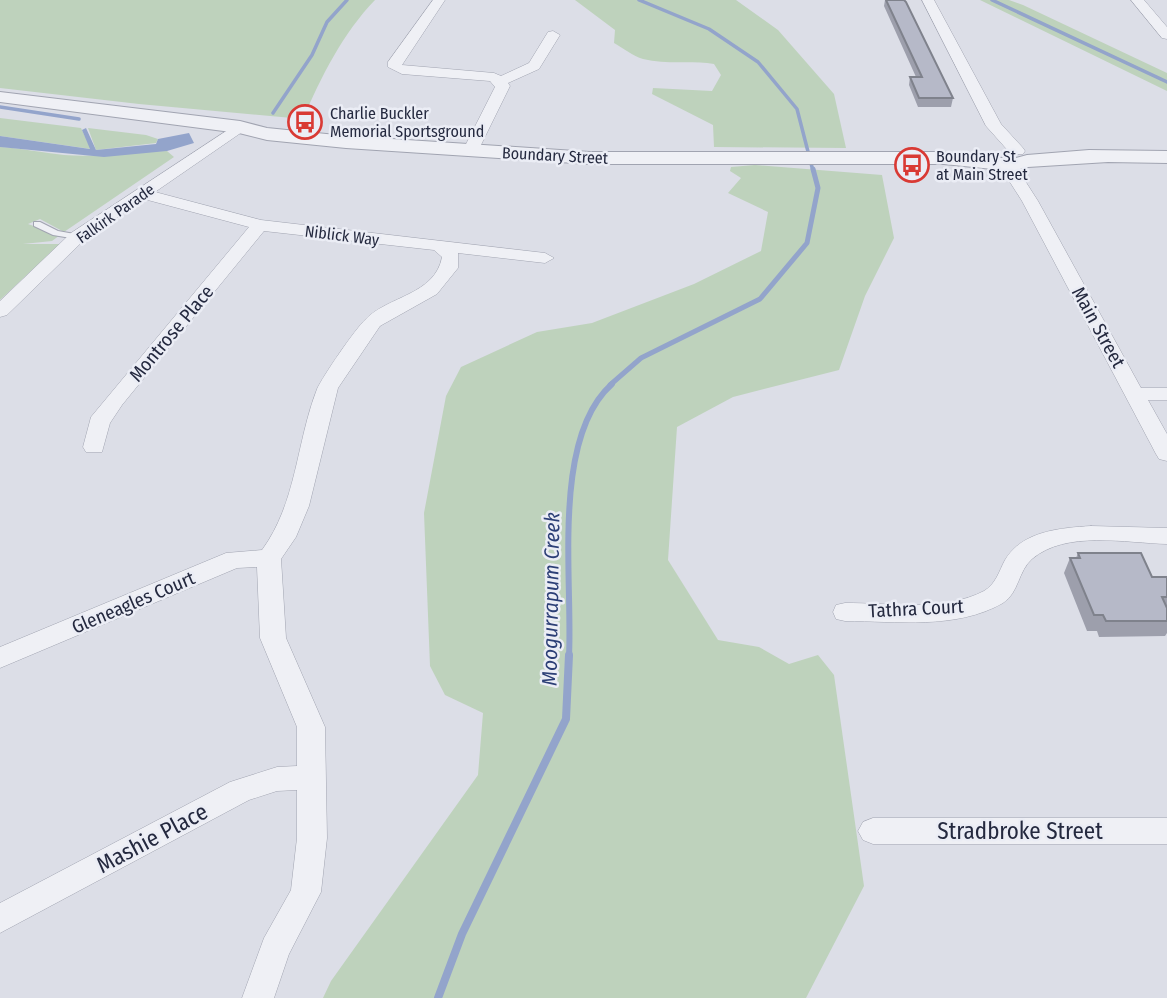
<svg xmlns="http://www.w3.org/2000/svg" width="1167" height="998" font-family="'Fira Sans Condensed',sans-serif">
	<style>
		.green { fill: #bed2bc }
		.water { fill: #93a4cb }
		.lines { fill: none; stroke-linecap: round; stroke-linejoin: round }
		.stream-far3 { stroke: #93a4cb; stroke-width: 3.5 }
		.stream-far2 { stroke: #93a4cb; stroke-width: 5 }
		.stream-far1 { stroke: #93a4cb; stroke-width: 6 }
		.stream { stroke: #93a4cb; stroke-width: 8 }
		.service-casing { stroke: #a1a4b1; stroke-width: 2 }
		.minor-casing { stroke: #a1a4b1; stroke-width: 1 }
		.tertiary-casing { stroke: #a1a4b1; stroke-width: 2 }
		.service { fill: #eff0f5; fill-rule: evenodd }
		.minor { fill: #eff0f5; fill-rule: evenodd }
		.tertiary { fill: #eff0f5; fill-rule: evenodd }
		.wall { fill: #9d9fac }
		.building { fill: #b6b9c8; stroke: #7f828c; stroke-width: 2 }
		.labels { text-anchor: middle; stroke-width: 5; stroke-linejoin: round; paint-order: stroke }
		.far-poi-label { font-size: 16px; fill: #24293f; stroke: #ebedf5; text-anchor: start }
		.far-street-label { font-size: 16px; fill: #24293f; stroke: #ebedf5 }
		.street-label { font-size: 19px; fill: #24293f; stroke: #ebedf5 }
		.water-label { font-size: 21px; font-style: italic; fill: #2c3f76; stroke: #ebedf5 }
		.near-street-label { font-size: 23px; fill: #24293f; stroke: #ebedf5 }
	</style>
	<rect width="100%" height="100%" fill="#dcdee7"/>
	<!-- green -->
	<path class="green" d="M0,0H375C343,33 321,77 303,119L139,104L0,88Z
		M575,0H736L778,30L834,94L846,148L714,147L713,125L652,94L653,88L712,91L721,75L714,64C691,60 667,65 643,59C633,56 623,48 614,43L615,30Z
		M980,0H1009L1023,5L1167,73V91Z
		M0,118L81,128L91,149L0,136Z
		M88,128L146,135L158,139L156,143L96,150Z
		M0,147C22,148 43,153 64,155C99,158 133,151 167,151L174,157L64,232L40,219L28,224L60,235L52,241L23,244H60L0,300Z
		M755,165L882,175L894,238L865,296L839,370L733,397L677,427L668,560L718,640L759,647L789,664L818,655L834,675L864,886L806,998H323L331,981L478,775L483,713L445,695L430,666L424,513L446,396L461,367L537,332L592,323L694,284L761,251L768,212L728,193L741,178L730,171L731,167Z"/>
	<!-- water -->
	<path class="water" d="M86,128L96,150L156,144L158,139L189,133L194,143L167,151L104,157L0,147V136L90,149L82,130Z"/>
	<g class="lines">
		<!-- stream-far3 -->
		<path class="stream-far3" d="M639,0L709,29L758,62L797,109L813,171
			M992,0L1167,82
			M0,107L79,119
			M273,113L312,55L327,22L347,0"/>
		<!-- stream-far2 -->
		<path class="stream-far2" d="M610,385L641,358L760,299L807,243L818,188L813,169"/>
		<!-- stream-far1 -->
		<path class="stream-far1" d="M569,656C573,581 551,438 612,384"/>
		<!-- stream -->
		<path class="stream" d="M438,998L462,934L566,719L569,655"/>
		<!-- service casing -->
		<g class="service-casing">
			<path id="service" d="M34,222H40L58,231L80,235L81,237L77,239L53,235L34,226Z"/>
		</g>
		<!-- minor casing -->
		<g class="minor-casing">
			<path id="minor" d="M433,0H445L402,65L494,73L501,76L529,63L548,32L553,31L560,35L539,69L508,83L510,86L477,153H465L463,150L495,87L490,81L402,74L388,67V62Z
				M922,0H934L1001,124L1023,148L1025,151L1023,154H1011L986,126Z
				M1131,0H1144L1167,27V39L1162,38Z
				M240,122L248,127L245,130L155,192L261,220L545,253L554,258L545,263L458,253V268L437,294L380,326L338,388L309,506L296,537L281,559L286,638L325,727L327,838L321,892L289,954L274,998H242L264,938L291,890L297,838V790L277,791L249,800L0,933V903L230,782L277,767L297,766V727L260,638L257,567L237,568L0,668V647L226,553L262,550C297,502 296,443 317,389C323,376 355,329 366,319C388,296 435,295 442,257L434,250L264,231L122,405L110,423L102,452H86L83,447L91,417L249,227L144,199L83,241L7,315L0,317V301L71,233Z
				M1007,160L1013,162L1038,201L1141,388H1167V400H1148L1167,434V461L1159,459L1156,454L1022,201L999,165Z
				M1091,526L1167,528V544C1126,543 1066,530 1032,559C1018,571 1019,593 1003,603C956,630 896,621 845,621L836,619L833,612L836,605L845,603C889,603 944,612 984,591C996,584 999,571 1005,560C1022,531 1060,528 1091,526Z
				M873,818H1167V844H873L863,840L858,831L863,822Z"/>
		</g>
		<!-- tertiary casing -->
		<g class="tertiary-casing">
			<path id="tertiary" d="M0,92L240,121L267,128L346,136L590,152H944L1012,159L1027,155L1089,150L1167,151V163L1108,162L1028,167L1012,171L944,164H590L346,148L267,140L239,133L0,102Z"/>
		</g>
		<!-- service -->
		<use href="#service" class="service"/>
		<!-- minor -->
		<use href="#minor" class="minor"/>
		<!-- tertiary -->
		<use href="#tertiary" class="tertiary"/>
	</g>
	<!-- wall -->
	<path class="wall" d="M885,0H904L953,98L951,107H918L909,85L910,77H916L884,6Z
		M1078,553L1152,577H1167V633L1165,636L1099,637L1097,631H1087L1064,573L1070,558H1076Z"/>
	<!-- building -->
	<path class="building" d="M886,0H904L906,2L953,98H919L910,77H922Z
		M1078,553H1141L1152,577H1167V597H1162L1167,608V621H1106L1103,615H1094L1070,558H1080Z"/>
	<!-- icons -->
	<defs>
		<g id="bus-ring" transform="scale(1.75)"><circle r="9.5" fill="#ebedf5" stroke="#d93a34" stroke-width="1.5"/><path d="M-5-6H5V4H4V6H2V4H-2V6H-4V4H-5ZM-3.5-4V0h7V-4ZM-3.5 1.2v1.5H-2V1.2ZM2 1.2v1.5H3.5V1.2Z" fill="#d93a34"/></g>
	</defs>
	<g fill-rule="evenodd">
		<use href="#bus-ring" x="305" y="122"/>
		<use href="#bus-ring" x="912" y="165"/>
	</g>
	<g class="labels">
		<!-- far-poi labels -->
		<g class="far-poi-label">
			<text x="330" y="119">Charlie Buckler<tspan x="330" dy="18">Memorial Sportsground</tspan></text>
			<text x="936" y="162">Boundary St<tspan x="936" dy="18">at Main Street</tspan></text>
		</g>
		<!-- far-street labels -->
		<g class="far-street-label">
			<text transform="translate(555 155) rotate(3)" y="6">Boundary Street</text>
			<text transform="translate(115 213) rotate(-35)" y="6">Falkirk Parade</text>
			<text transform="translate(342 235) rotate(7)" y="6">Niblick Way</text>
		</g>
		<!-- street labels -->
		<g class="street-label">
			<text transform="translate(1099 327) rotate(61)" y="7">Main Street</text>
			<text transform="translate(171 333) rotate(-50)" y="7">Montrose Place</text>
			<text transform="translate(133 602) rotate(-23)" y="7">Gleneagles Court</text>
			<text transform="translate(916 608) rotate(-3)" y="7">Tathra Court</text>
		</g>
		<!-- water labels -->
		<g class="water-label">
			<text transform="translate(551 599) rotate(-89)" y="7">Moogurrapum Creek</text>
		</g>
		<!-- near-street labels -->
		<g class="near-street-label">
			<text x="1020" y="839">Stradbroke Street</text>
			<text transform="translate(152 838) rotate(-28)" y="8">Mashie Place</text>
		</g>
	</g>
</svg>
